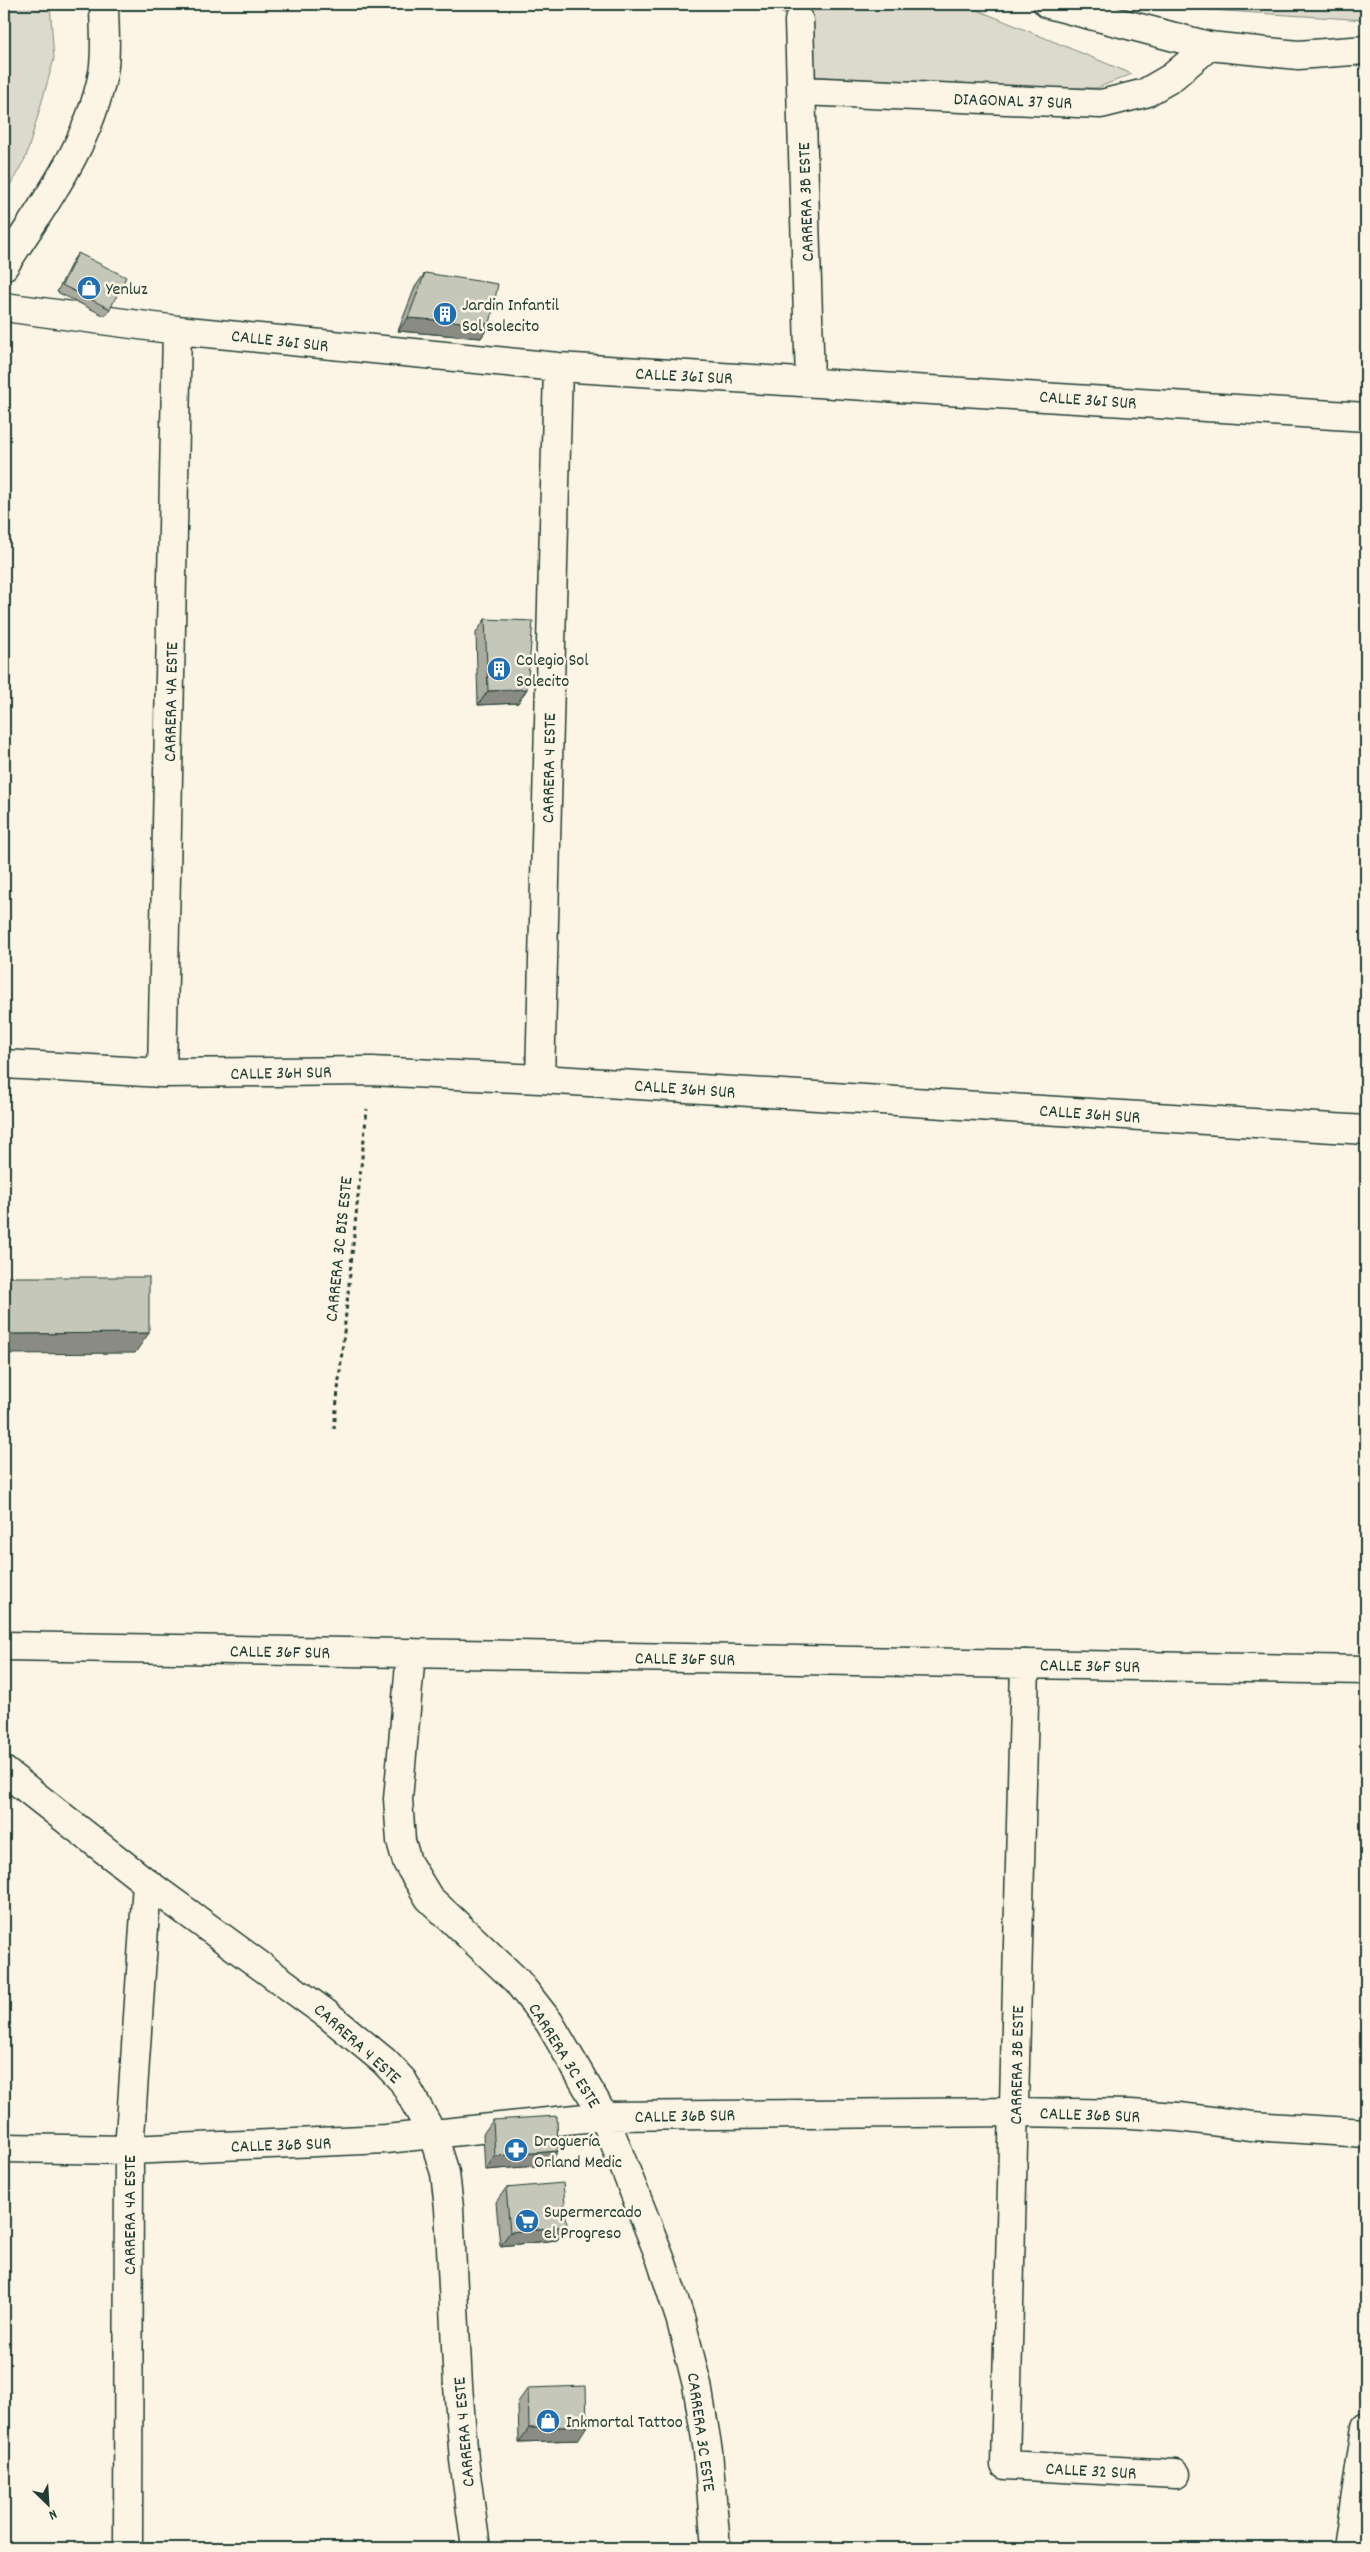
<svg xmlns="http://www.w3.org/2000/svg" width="1370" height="2552" font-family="Dekko,sans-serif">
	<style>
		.green { fill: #dcdacc; stroke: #7e8c80 }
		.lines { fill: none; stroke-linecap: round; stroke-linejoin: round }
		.minor-casing { stroke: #1f3d34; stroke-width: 31 }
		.tertiary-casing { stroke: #1f3d34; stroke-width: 31 }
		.secondary-casing { stroke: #1f3d34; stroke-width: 31 }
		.path { stroke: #1f3d34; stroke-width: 3; stroke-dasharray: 4 4; stroke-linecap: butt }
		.minor { stroke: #fcf5e5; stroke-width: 28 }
		.tertiary { stroke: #fcf5e5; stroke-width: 28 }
		.secondary { stroke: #fcf5e5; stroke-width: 28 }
		.wall { fill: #a9ab9f; stroke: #1f3d34 }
		.shaded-wall { fill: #8a8b82; stroke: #1f3d34 }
		.building { fill: #c5c7b9; stroke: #1f3d34 }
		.labels { text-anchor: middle; stroke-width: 5; stroke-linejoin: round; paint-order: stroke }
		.street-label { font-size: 18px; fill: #1f3d34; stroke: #fcf5e5 }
		.poi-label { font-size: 18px; fill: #1f3d34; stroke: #fcf5e5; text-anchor: start }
	</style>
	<rect width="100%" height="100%" fill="#fcf5e5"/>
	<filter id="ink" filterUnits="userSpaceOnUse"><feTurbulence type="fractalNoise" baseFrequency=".02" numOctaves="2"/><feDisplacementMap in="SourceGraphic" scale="10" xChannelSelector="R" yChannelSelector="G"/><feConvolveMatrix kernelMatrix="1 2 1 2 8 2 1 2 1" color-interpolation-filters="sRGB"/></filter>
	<g filter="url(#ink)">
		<!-- green -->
		<path class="green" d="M4,4H50L54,59L26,157L4,196Z
			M760,4H963L1132,74L1097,88H1035L808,76L801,21Z
			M1190,4H1366V20L1210,10Z"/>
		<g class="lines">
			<!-- minor casing -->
			<g class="minor-casing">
				<path id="minor" d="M799,21L810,382
					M801,91L1101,104L1145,93L1171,78L1209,46
					M4,307L177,330L558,367L1366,417
					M4,1064L162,1073L371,1071L540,1079L1366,1130
					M162,1073L177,330
					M540,1079L558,367
					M4,1646L1366,1670
					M411,1653L398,1799L401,1841L407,1862L429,1898L517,1981L549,2022L604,2116L660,2257L681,2321L697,2385L708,2451L716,2548
					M1025,1664L1005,2465L1176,2474
					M4,2148L129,2150L386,2139L604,2116L1015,2112L1130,2114L1179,2117L1252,2126L1366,2133
					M128,2548L129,2150L147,1883
					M1348,2548L1366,2427"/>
			</g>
			<!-- tertiary casing -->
			<g class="tertiary-casing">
				<path id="tertiary" d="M4,266C43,205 89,146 103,73C107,51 104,26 104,4
					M4,1771L147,1883L328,2015L384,2061L403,2081L433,2135L445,2173L449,2208L458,2386L464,2460L476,2548"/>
			</g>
			<!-- secondary casing -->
			<g class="secondary-casing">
				<path id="secondary" d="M1048,4L1209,46L1298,55L1366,50"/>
			</g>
			<!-- path -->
			<path class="path" d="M753,4L764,8
				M334,1429L367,1109"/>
			<!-- minor -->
			<use href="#minor" class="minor"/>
			<!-- tertiary -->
			<use href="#tertiary" class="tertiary"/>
			<!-- secondary -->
			<use href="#secondary" class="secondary"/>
		</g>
		<!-- wall -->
		<path class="wall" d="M78,253L110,309L105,316L57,292L73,260Z
			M425,273L490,324L481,338L398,331L415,287Z
			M485,619L527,689L518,703L478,705L476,633Z
			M493,2120L549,2165L485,2170L483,2134Z
			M506,2188L567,2226L557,2240L500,2246L496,2202Z
			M528,2388L578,2440L519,2442L518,2402Z"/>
		<!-- shaded-wall -->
		<path class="shaded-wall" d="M408,318L490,324L481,338L398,331Z
			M527,689L518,703L478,705L488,691Z
			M149,1333L135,1353L4,1354V1334Z
			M558,2151L549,2165L485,2170L495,2156Z
			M567,2226L557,2240L500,2246L510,2232Z
			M587,2426L578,2440L519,2442L529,2428Z"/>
		<!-- building -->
		<path class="building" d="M78,253L126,277L110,309L62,285Z
			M425,273L498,284L490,324L408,318Z
			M485,619L533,621L527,689L488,691Z
			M4,1277H149V1333L4,1334Z
			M557,2116L558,2151L495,2156L493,2120Z
			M563,2183L567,2226L510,2232L506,2188Z
			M586,2386L587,2426L529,2428L528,2388Z"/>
	</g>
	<!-- icons -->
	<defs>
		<g id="shop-disc" transform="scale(1.25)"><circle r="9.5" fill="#1f6fb2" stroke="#fcf5e5"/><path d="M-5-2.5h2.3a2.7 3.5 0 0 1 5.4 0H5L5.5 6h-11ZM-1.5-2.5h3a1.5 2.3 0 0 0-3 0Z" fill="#fff"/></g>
		<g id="building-disc" transform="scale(1.25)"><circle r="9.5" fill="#1f6fb2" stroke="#fcf5e5"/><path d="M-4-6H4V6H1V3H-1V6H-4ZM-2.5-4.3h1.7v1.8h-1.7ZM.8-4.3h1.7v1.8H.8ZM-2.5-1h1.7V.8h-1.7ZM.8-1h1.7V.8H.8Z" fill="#fff"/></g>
		<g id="pharmacy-disc" transform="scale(1.25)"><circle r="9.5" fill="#1f6fb2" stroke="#fcf5e5"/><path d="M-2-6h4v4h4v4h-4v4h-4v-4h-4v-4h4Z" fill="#fff"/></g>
		<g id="supermarket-disc" transform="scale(1.25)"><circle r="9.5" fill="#1f6fb2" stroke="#fcf5e5"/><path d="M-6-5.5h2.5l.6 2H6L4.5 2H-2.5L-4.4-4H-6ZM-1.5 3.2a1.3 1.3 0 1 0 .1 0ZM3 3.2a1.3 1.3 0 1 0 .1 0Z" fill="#fff"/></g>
	</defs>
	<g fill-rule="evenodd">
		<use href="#shop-disc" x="89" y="288"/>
		<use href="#building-disc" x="445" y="314"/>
		<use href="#building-disc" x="499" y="669"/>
		<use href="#pharmacy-disc" x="516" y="2150"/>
		<use href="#supermarket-disc" x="527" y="2221"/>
		<use href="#shop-disc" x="548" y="2421"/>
	</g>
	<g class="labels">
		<!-- street labels -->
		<g class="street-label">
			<text transform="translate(1013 100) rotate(2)" y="6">DIAGONAL 37 SUR</text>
			<text transform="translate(805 202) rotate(-92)" y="6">CARRERA 3B ESTE</text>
			<text transform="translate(280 340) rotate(6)" y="6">CALLE 36I SUR</text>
			<text transform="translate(684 375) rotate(3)" y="6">CALLE 36I SUR</text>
			<text transform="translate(1088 399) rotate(4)" y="6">CALLE 36I SUR</text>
			<text transform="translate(170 702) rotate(-89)" y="6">CARRERA 4A ESTE</text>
			<text transform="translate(548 768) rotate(-89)" y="6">CARRERA 4 ESTE</text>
			<text transform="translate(281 1072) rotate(-1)" y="6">CALLE 36H SUR</text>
			<text transform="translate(685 1088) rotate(4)" y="6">CALLE 36H SUR</text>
			<text transform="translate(1090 1113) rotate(4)" y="6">CALLE 36H SUR</text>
			<text transform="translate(338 1249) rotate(-84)" y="6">CARRERA 3C BIS ESTE</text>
			<text transform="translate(280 1651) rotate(1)" y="6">CALLE 36F SUR</text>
			<text transform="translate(685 1658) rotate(1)" y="6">CALLE 36F SUR</text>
			<text transform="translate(1090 1665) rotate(1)" y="6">CALLE 36F SUR</text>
			<text transform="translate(358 2043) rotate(42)" y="6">CARRERA 4 ESTE</text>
			<text transform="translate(565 2055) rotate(58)" y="6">CARRERA 3C ESTE</text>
			<text transform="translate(1016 2065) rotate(-89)" y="6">CARRERA 3B ESTE</text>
			<text transform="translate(1090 2114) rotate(2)" y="6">CALLE 36B SUR</text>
			<text transform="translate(685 2115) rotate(-1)" y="6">CALLE 36B SUR</text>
			<text transform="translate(281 2144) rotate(-2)" y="6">CALLE 36B SUR</text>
			<text transform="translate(129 2215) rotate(-90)" y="6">CARRERA 4A ESTE</text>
			<text transform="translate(463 2432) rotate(-95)" y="6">CARRERA 4 ESTE</text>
			<text transform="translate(702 2432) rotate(82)" y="6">CARRERA 3C ESTE</text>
			<text transform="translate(1091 2470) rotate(3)" y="6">CALLE 32 SUR</text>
		</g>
		<!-- poi labels -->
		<g class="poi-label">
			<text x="106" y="294">Yenluz</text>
			<text x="462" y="310">Jardin Infantil<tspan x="462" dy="21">Sol solecito</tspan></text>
			<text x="516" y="665">Colegio Sol<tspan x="516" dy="21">Solecito</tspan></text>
			<text x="534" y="2146">Droguería<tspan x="534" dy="21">Orland Medic</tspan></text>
			<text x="544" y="2217">Supermercado<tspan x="544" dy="21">el Progreso</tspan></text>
			<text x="566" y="2427">Inkmortal Tattoo</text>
		</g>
	</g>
	<!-- margin -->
	<rect width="1370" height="2552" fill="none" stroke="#fcf5e5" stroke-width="20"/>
	<rect x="10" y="10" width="1350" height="2532" fill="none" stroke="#1f3d34" stroke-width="2" filter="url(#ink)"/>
	<!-- north arrow -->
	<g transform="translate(48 2504) rotate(155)" stroke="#fcf5e5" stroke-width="4" paint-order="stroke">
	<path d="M0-4L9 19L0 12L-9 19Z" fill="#1f3d34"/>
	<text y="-8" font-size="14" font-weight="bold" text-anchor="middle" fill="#1f3d34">N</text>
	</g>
</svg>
